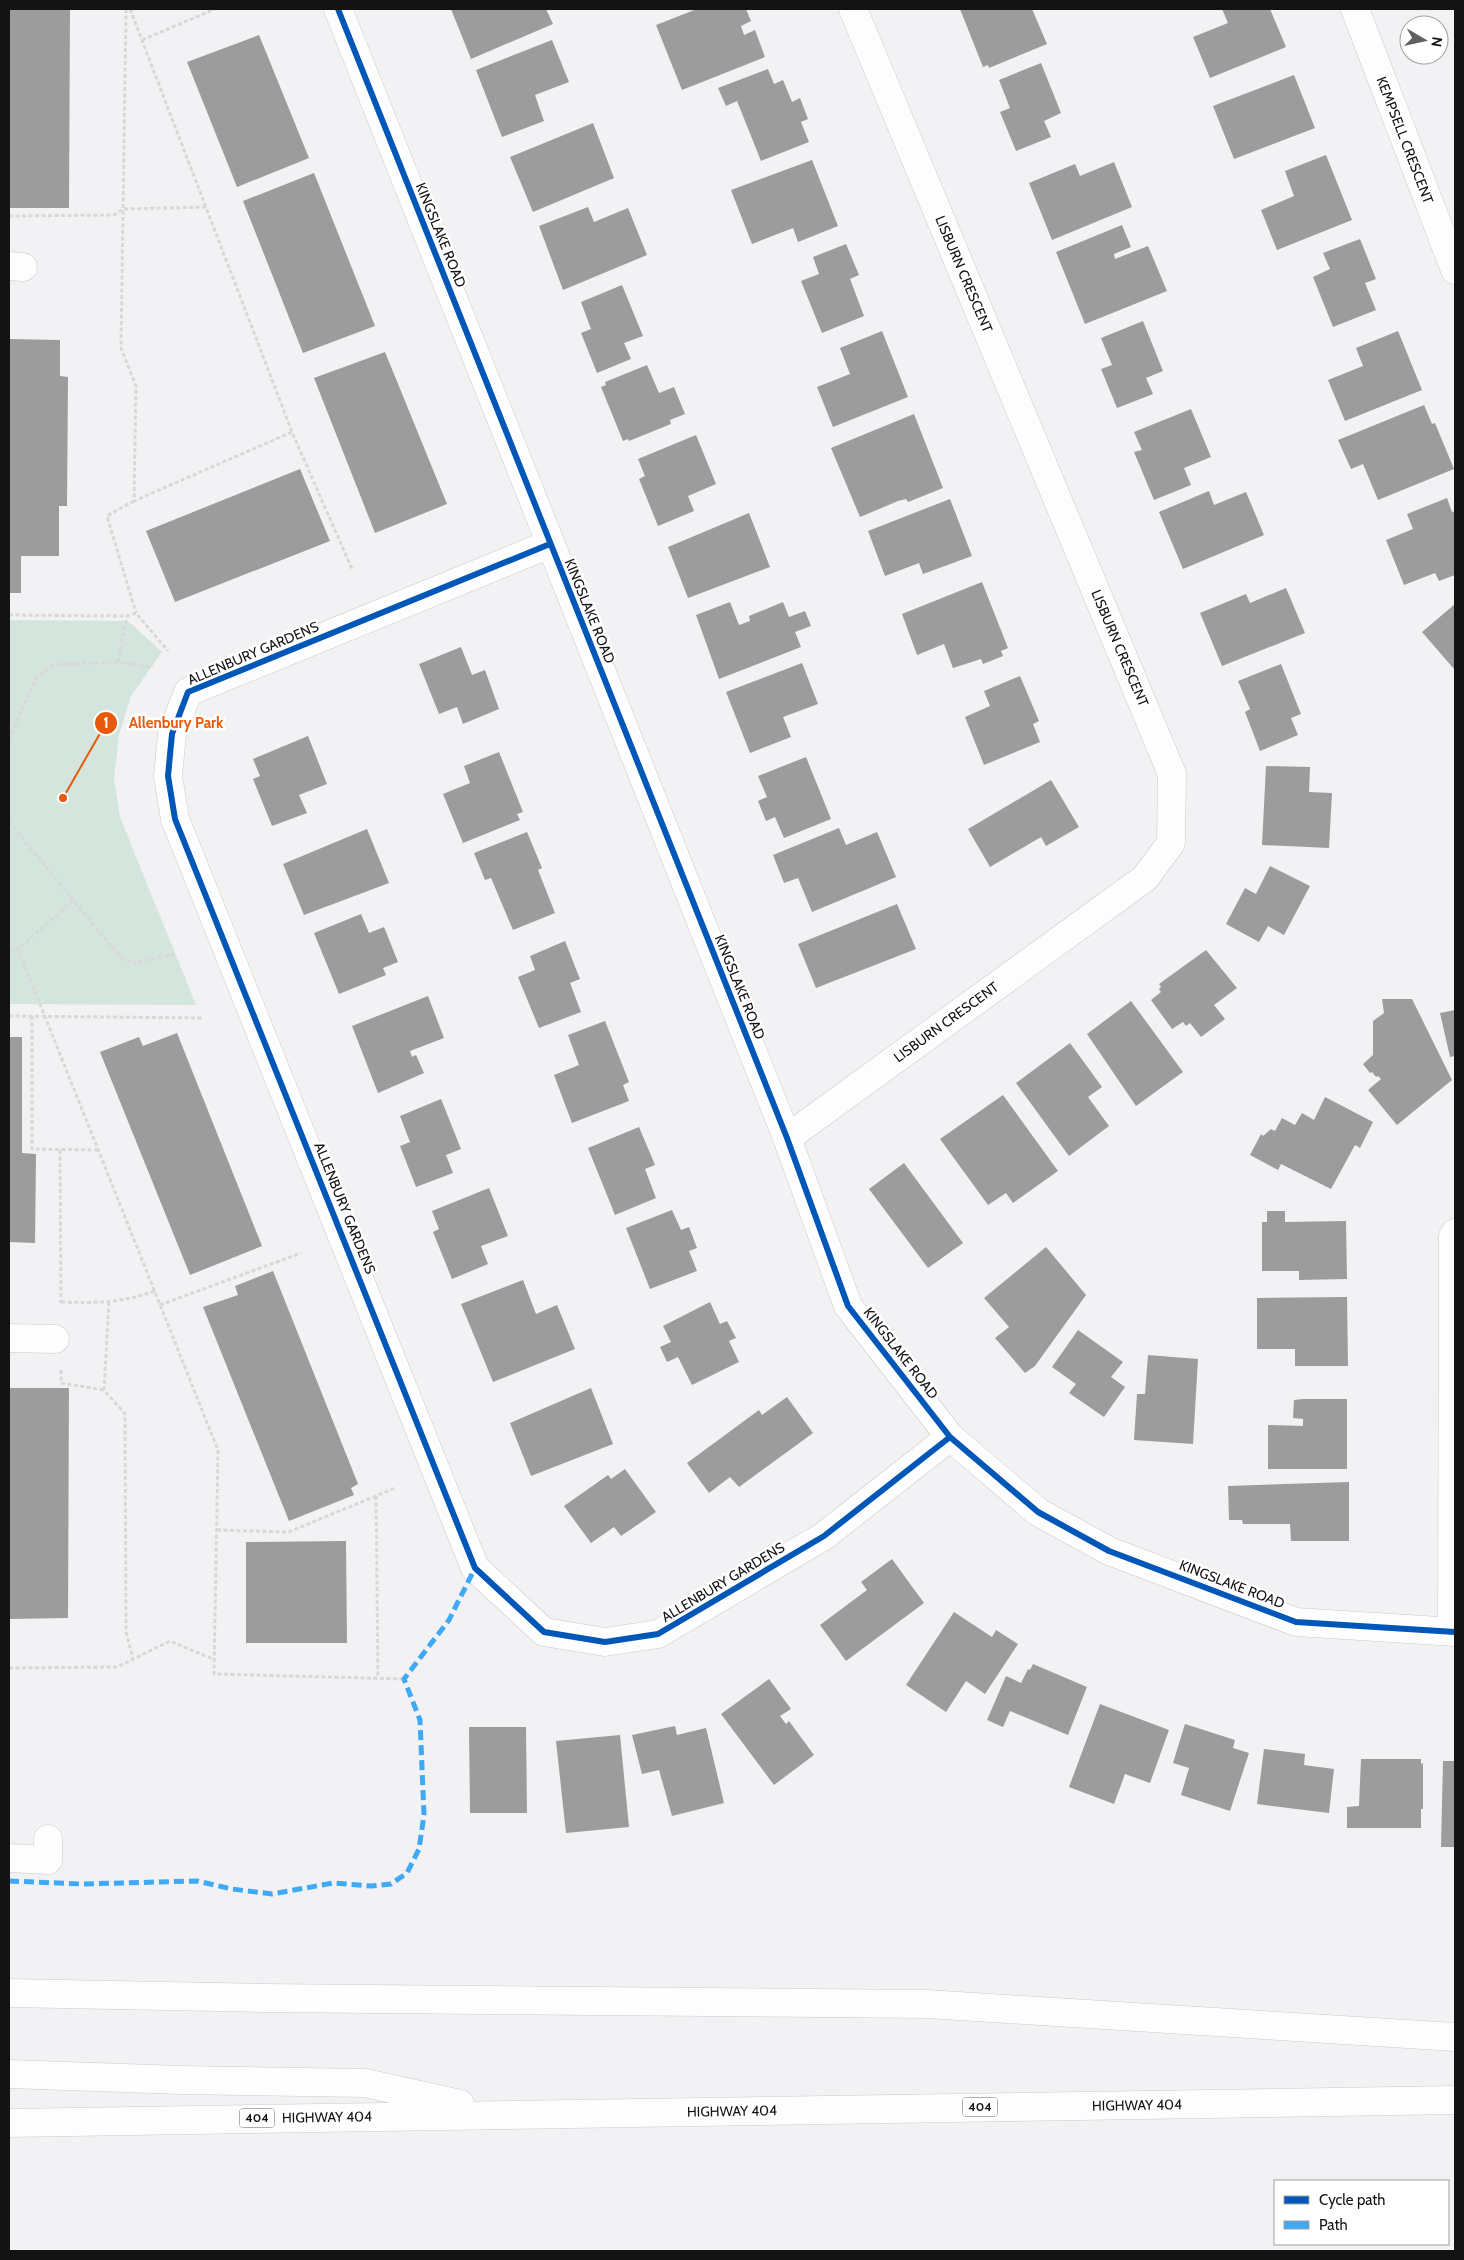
<svg xmlns="http://www.w3.org/2000/svg" width="1464" height="2260" font-family="Cabin,sans-serif">
	<style>
		.green { fill: #d3e5dd }
		.building { fill: #9c9c9d }
		.lines { fill: none; stroke-linecap: round; stroke-linejoin: round }
		.minor-casing { stroke: #cbcacc; stroke-width: 29 }
		.highway-casing { stroke: #cbcacc; stroke-width: 29 }
		.path { stroke: #d8d8d8; stroke-width: 3; stroke-dasharray: 4 2.5; stroke-linecap: butt }
		.minor { stroke: #fdfdfd; stroke-width: 28 }
		.highway { stroke: #fdfdfd; stroke-width: 28 }
		.quiet { stroke: #3fa9f5; stroke-width: 5; stroke-dasharray: 10 5; stroke-linecap: butt }
		.cycleway-casing { stroke: #fff; stroke-width: 9 }
		.cycleway { stroke: #0057b8; stroke-width: 6 }
		.labels { text-anchor: middle; stroke-width: 5; stroke-linejoin: round; paint-order: stroke }
		.shield { fill: #fff; stroke: #5a5a5a; stroke-width: 1 }
		.shield-label { font-size: 12px; font-weight: bold; fill: #131314 }
		.street-label { font-size: 14px; fill: #131314; stroke: #fff }
		.leader { fill: none; stroke: #e8590c; stroke-width: 2 }
		.callout-dot { fill: #e8590c; stroke: #fff; stroke-width: 2 }
		.mark-label { font-size: 15px; text-anchor: middle; font-weight: bold; fill: #fff }
		.callout-label { font-size: 15px; text-anchor: middle; font-weight: bold; fill: #e8590c; stroke: #fff; stroke-width: 5; stroke-linejoin: round; paint-order: stroke }
	</style>
	<rect width="100%" height="100%" fill="#f2f2f4"/>
	<!-- green -->
	<path class="green" d="M9,620L128,621L162,652L131,696L119,735L114,779L120,817L196,1005L9,1004Z"/>
	<!-- building -->
	<path class="building" d="M9,9H70L69,208H9Z
		M451,9H546L553,24L471,59Z
		M697,9H746L751,21L741,26L744,35L755,30L765,57L682,90L656,25Z
		M960,9H1032L1047,44L989,68L988,65L983,67Z
		M1222,9H1270L1286,47L1210,78L1193,37L1228,23Z
		M259,35L309,158L237,187L187,62Z
		M552,40L569,82L535,95L544,121L502,137L476,70Z
		M1041,63L1061,113L1044,121L1051,137L1016,151L1000,112L1010,108L999,80Z
		M768,69L774,84L783,80L792,102L800,98L808,119L801,122L809,142L761,161L737,101L726,106L718,88Z
		M1294,75L1315,128L1234,159L1213,106Z
		M593,123L614,178L533,212L510,157Z
		M1326,155L1352,220L1277,250L1261,210L1294,196L1285,171Z
		M812,160L838,226L798,242L793,228L752,244L731,190Z
		M1114,162L1132,207L1052,240L1029,183L1075,164L1080,176Z
		M314,173L375,326L303,353L243,201Z
		M588,207L594,222L628,208L647,255L563,290L539,226Z
		M1122,225L1131,247L1114,254L1115,259L1148,246L1167,291L1085,324L1056,252Z
		M1360,239L1376,279L1365,283L1376,310L1333,327L1313,277L1330,269L1323,253Z
		M846,244L859,275L850,279L864,316L822,333L801,281L819,274L813,257Z
		M622,285L643,336L624,343L631,359L597,373L581,333L591,329L581,302Z
		M1143,321L1163,371L1146,378L1153,394L1117,408L1101,369L1112,365L1101,338Z
		M882,331L908,397L833,427L817,387L850,374L840,348Z
		M1398,331L1422,390L1345,421L1328,380L1363,366L1356,348Z
		M9,339L60,340V376L68,377L67,506H59V556H21V593H9Z
		M385,352L447,504L375,533L314,378Z
		M647,365L659,393L674,387L685,414L670,420L671,424L629,441L628,439L623,441L601,387L606,385L605,382Z
		M1424,405L1432,424L1435,423L1454,469L1378,500L1363,464L1351,469L1338,440Z
		M1191,409L1211,457L1184,468L1191,485L1154,500L1134,452L1142,450L1134,432Z
		M914,414L943,488L908,502L906,499L898,501L860,517L831,448Z
		M696,435L716,484L688,496L694,511L658,526L639,479L645,476L638,459Z
		M300,469L330,541L175,602L146,531Z
		M1209,491L1214,505L1246,492L1264,535L1183,569L1159,512Z
		M1447,498L1452,512L1455,511V575L1439,581L1435,573L1404,585L1386,540L1413,529L1407,514Z
		M950,499L972,556L923,574L919,563L885,576L868,531Z
		M749,513L770,567L688,598L668,547Z
		M982,582L1008,648L1001,651L1003,656L983,664L981,659L953,668L944,644L917,655L902,614Z
		M1286,588L1305,633L1222,666L1200,613L1246,594L1250,603Z
		M730,602L739,625L750,621L749,616L783,602L789,617L805,611L811,626L795,632L801,647L719,679L696,615Z
		M1455,604V667L1454,669L1422,632Z
		M461,647L472,675L485,670L499,709L463,724L457,707L439,714L419,664Z
		M802,663L818,704L783,717L791,737L750,753L726,692Z
		M1281,664L1301,714L1291,718L1298,735L1260,751L1245,712L1250,709L1238,681Z
		M1020,676L1039,721L1033,724L1040,742L984,765L965,717L990,706L984,691Z
		M308,736L327,784L299,795L307,813L272,826L253,779L260,776L253,759Z
		M499,752L523,812L517,814L520,820L463,843L443,794L470,783L464,766Z
		M806,757L831,819L784,838L775,817L766,821L758,801L767,797L758,776Z
		M1266,766L1310,767L1309,792L1332,793L1329,848L1262,845Z
		M1051,780L1079,827L1046,846L1041,837L990,867L968,829Z
		M839,828L846,845L877,832L896,877L812,912L798,878L784,883L773,855Z
		M367,829L389,883L304,915L283,864Z
		M527,832L542,868L538,870L555,913L513,930L491,878L485,880L474,853Z
		M1270,866L1310,886L1284,935L1268,926L1259,942L1226,924L1245,888L1256,894Z
		M897,904L916,949L816,988L798,944Z
		M361,914L369,933L384,927L398,962L383,968L386,975L339,994L314,933Z
		M565,941L580,979L570,983L581,1012L539,1028L518,977L535,970L530,956Z
		M1206,950L1237,988L1214,1005L1225,1019L1201,1037L1190,1023L1186,1026L1183,1022L1172,1029L1151,1000L1161,992L1159,989L1161,987L1159,984Z
		M428,996L444,1038L410,1051L412,1057L416,1055L424,1073L378,1093L352,1026Z
		M1382,999H1412L1452,1080L1397,1125L1368,1090L1381,1079L1378,1076L1376,1077L1372,1072L1370,1073L1363,1064L1373,1055V1021L1384,1013Z
		M1131,1001L1183,1072L1136,1106L1087,1034Z
		M1455,1010V1056L1450,1057L1440,1013Z
		M605,1021L629,1082L623,1085L629,1101L572,1123L554,1075L579,1065L568,1035Z
		M177,1033L262,1246L190,1275L100,1052L139,1037L143,1046Z
		M9,1037H22V1153L36,1154L35,1243L9,1242Z
		M1070,1043L1102,1087L1088,1097L1109,1126L1069,1156L1016,1083Z
		M1003,1095L1058,1171L1013,1203L1006,1193L988,1205L940,1139Z
		M1325,1097L1373,1122L1360,1148L1355,1145L1331,1189L1281,1164L1278,1170L1250,1155L1261,1134L1263,1136L1271,1129L1275,1131L1282,1118L1295,1125L1302,1113L1314,1120Z
		M441,1099L461,1149L446,1155L453,1173L416,1187L400,1146L410,1142L400,1116Z
		M639,1127L655,1165L645,1169L656,1198L615,1215L588,1148Z
		M904,1163L963,1243L928,1268L869,1189Z
		M489,1188L508,1236L481,1246L488,1264L452,1279L433,1232L439,1229L432,1211Z
		M672,1210L681,1230L689,1227L697,1248L689,1251L697,1271L650,1289L626,1228Z
		M1267,1211H1285V1222L1346,1221L1347,1279L1299,1280V1271H1262V1222H1267Z
		M1046,1247L1086,1295L1035,1366L1025,1373L995,1338L1009,1327L984,1298Z
		M273,1271L358,1484L351,1488L354,1495L289,1521L203,1307L238,1295L235,1286Z
		M523,1280L536,1314L557,1305L575,1349L493,1382L461,1304Z
		M1347,1297L1348,1366H1295V1349H1257V1298Z
		M710,1302L720,1324L727,1321L736,1338L729,1341L739,1362L692,1385L678,1357L667,1362L660,1347L671,1342L663,1326Z
		M1078,1330L1123,1362L1111,1377L1125,1387L1104,1417L1069,1393L1076,1384L1052,1367Z
		M1148,1355L1198,1359L1193,1444L1134,1440L1137,1394H1145Z
		M9,1388H69L68,1618L9,1619Z
		M591,1388L613,1444L531,1476L510,1423Z
		M787,1397L813,1433L739,1487L730,1477L709,1493L687,1463L759,1410L762,1415Z
		M1303,1399H1347V1469H1268V1425L1303,1426V1419L1293,1418L1294,1400Z
		M625,1469L656,1512L621,1536L614,1527L591,1543L564,1506L608,1475L611,1479Z
		M1349,1482V1541H1291L1290,1524H1243L1242,1520H1229L1228,1486Z
		M346,1541L347,1643H246V1542Z
		M892,1559L924,1603L846,1661L820,1625L867,1590L861,1582Z
		M954,1612L992,1637L996,1630L1018,1644L985,1694L966,1681L946,1712L906,1685Z
		M1033,1664L1087,1687L1068,1735L1010,1711L1003,1727L987,1720L1006,1676L1021,1683L1028,1669L1030,1670Z
		M769,1679L791,1709L780,1716L786,1724L789,1721L814,1755L774,1785L721,1714Z
		M1100,1704L1169,1730L1150,1783L1125,1774L1114,1804L1069,1787Z
		M1185,1724L1235,1740L1233,1748L1249,1753L1230,1811L1181,1795L1189,1768L1173,1763Z
		M675,1726L677,1735L706,1728L724,1803L672,1816L659,1770L642,1774L632,1735Z
		M469,1727H526L527,1813H470Z
		M620,1735L629,1827L566,1833L556,1741Z
		M1264,1749L1305,1754L1304,1765L1334,1769L1329,1813L1257,1804Z
		M1361,1759H1421V1764L1423,1763V1809H1421V1828H1347V1807L1359,1806Z
		M1443,1761H1455V1847H1441Z"/>
	<g class="lines">
		<!-- minor casing -->
		<g class="minor-casing">
			<path id="minor" d="M338,9L787,1138L848,1306L950,1437L1038,1512L1109,1551L1296,1622L1455,1632
				M1355,9L1455,270
				M9,266L23,267
				M550,544L188,692L172,734L168,776L175,819L475,1568L544,1632L605,1642L658,1634L824,1536L950,1437
				M787,1138L1145,878L1171,843L1172,774L853,9
				M9,1338L55,1339
				M1452,1632L1453,1236L1455,1233
				M9,1858L48,1860V1839"/>
		</g>
		<!-- highway casing -->
		<g class="highway-casing">
			<path id="highway" d="M9,1993L263,1998L927,2004L1455,2037
				M9,2074L181,2080L365,2083L460,2104
				M9,2123L1455,2100"/>
		</g>
		<!-- path -->
		<path class="path" d="M126,9L121,348L136,386L134,501L292,432
			M130,9L292,432L352,569
			M142,40L215,9
			M9,216L114,215L123,209L207,207
			M134,501L107,516L136,613
			M9,615L127,616L136,613L168,651
			M118,662L127,616
			M9,739L36,678L52,665L118,662L153,667
			M9,822L120,957L134,963L176,954
			M18,949L218,1450L214,1674L404,1679
			M9,950L18,949L73,901
			M9,1016L203,1018
			M32,1016V1149L98,1150
			M60,1150L61,1306
			M61,1302C96,1303 122,1303 155,1291
			M109,1302L104,1390L125,1414L126,1632L133,1659
			M160,1305L301,1253
			M61,1370V1383L104,1390
			M376,1496L378,1678
			M217,1530L289,1532L395,1488
			M9,1668L117,1667L170,1641L215,1660"/>
		<!-- minor -->
		<use href="#minor" class="minor"/>
		<!-- highway -->
		<use href="#highway" class="highway"/>
		<!-- quiet -->
		<path class="quiet" d="M9,1881L82,1884L197,1881L232,1889L272,1894L333,1883L371,1886L391,1884L407,1873L419,1849L424,1815L420,1720L404,1679L449,1620L475,1568"/>
		<!-- cycleway casing -->
		<g class="cycleway-casing">
			<path id="cycleway" d="M338,9L787,1138L848,1306L950,1437L1038,1512L1109,1551L1296,1622L1455,1632
				M550,544L188,692L172,734L168,776L175,819L475,1568L544,1632L605,1642L658,1634L824,1536L950,1437"/>
		</g>
		<!-- cycleway -->
		<use href="#cycleway" class="cycleway"/>
	</g>
	<g class="labels">
		<!-- shield labels -->
		<g class="shield">
			<rect x="962.5" y="2097.5" width="35" height="19" rx="4"/>
			<rect x="239.5" y="2108.5" width="35" height="19" rx="4"/>
		</g>
		<g class="shield-label">
			<text x="980" y="2111">404</text>
			<text x="257" y="2122">404</text>
		</g>
		<!-- street labels -->
		<g class="street-label">
			<text transform="translate(1405 140) rotate(69)" y="5">KEMPSELL CRESCENT</text>
			<text transform="translate(441 235) rotate(68)" y="5">KINGSLAKE ROAD</text>
			<text transform="translate(964 274) rotate(67)" y="5">LISBURN CRESCENT</text>
			<text transform="translate(590 611) rotate(68)" y="5">KINGSLAKE ROAD</text>
			<text transform="translate(1120 648) rotate(67)" y="5">LISBURN CRESCENT</text>
			<text transform="translate(253 653) rotate(-23)" y="5">ALLENBURY GARDENS</text>
			<text transform="translate(740 987) rotate(68)" y="5">KINGSLAKE ROAD</text>
			<text transform="translate(946 1022) rotate(-36)" y="5">LISBURN CRESCENT</text>
			<text transform="translate(345 1208) rotate(68)" y="5">ALLENBURY GARDENS</text>
			<text transform="translate(901 1353) rotate(52)" y="5">KINGSLAKE ROAD</text>
			<text transform="translate(723 1582) rotate(-31)" y="5">ALLENBURY GARDENS</text>
			<text transform="translate(1232 1584) rotate(21)" y="5">KINGSLAKE ROAD</text>
			<text transform="translate(1137 2105) rotate(-1)" y="5">HIGHWAY 404</text>
			<text transform="translate(732 2111) rotate(-1)" y="5">HIGHWAY 404</text>
			<text transform="translate(327 2117) rotate(-1)" y="5">HIGHWAY 404</text>
		</g>
	</g>
	<!-- callouts -->
	<path class="leader" d="M63 798L106 723"/>
	<g class="callout-dot">
		<circle cx="63" cy="798" r="5"/>
		<circle cx="106" cy="723" r="12"/>
	</g>
	<g class="mark-label">
		<text x="106" y="728">1</text>
	</g>
	<g class="callout-label">
		<text x="176" y="728">Allenbury Park</text>
	</g>
	<!-- border -->
	<rect width="1464" height="2260" fill="none" stroke="#131314" stroke-width="20"/>
	<!-- legend -->
	<rect x="1274" y="2180" width="175" height="65" fill="#ffffff" stroke="#a1a1a1"/>
	<rect x="1284" y="2196" width="25" height="8" fill="#0057b8" stroke="#a1a1a1"/>
	<text x="1319" y="2205" font-size="15" fill="#131314">Cycle path</text>
	<rect x="1284" y="2221" width="25" height="8" fill="#3fa9f5" stroke="#a1a1a1"/>
	<text x="1319" y="2230" font-size="15" fill="#131314">Path</text>
	<!-- north arrow -->
	<g transform="translate(1424 40) rotate(99)"><circle r="24" fill="#ffffff" stroke="#a1a1a1"/>
	<path d="M0-4L9 19L0 12L-9 19Z" fill="#616162"/>
	<text y="-8" font-size="14" font-weight="bold" text-anchor="middle" fill="#131314">N</text>
	</g>
</svg>
